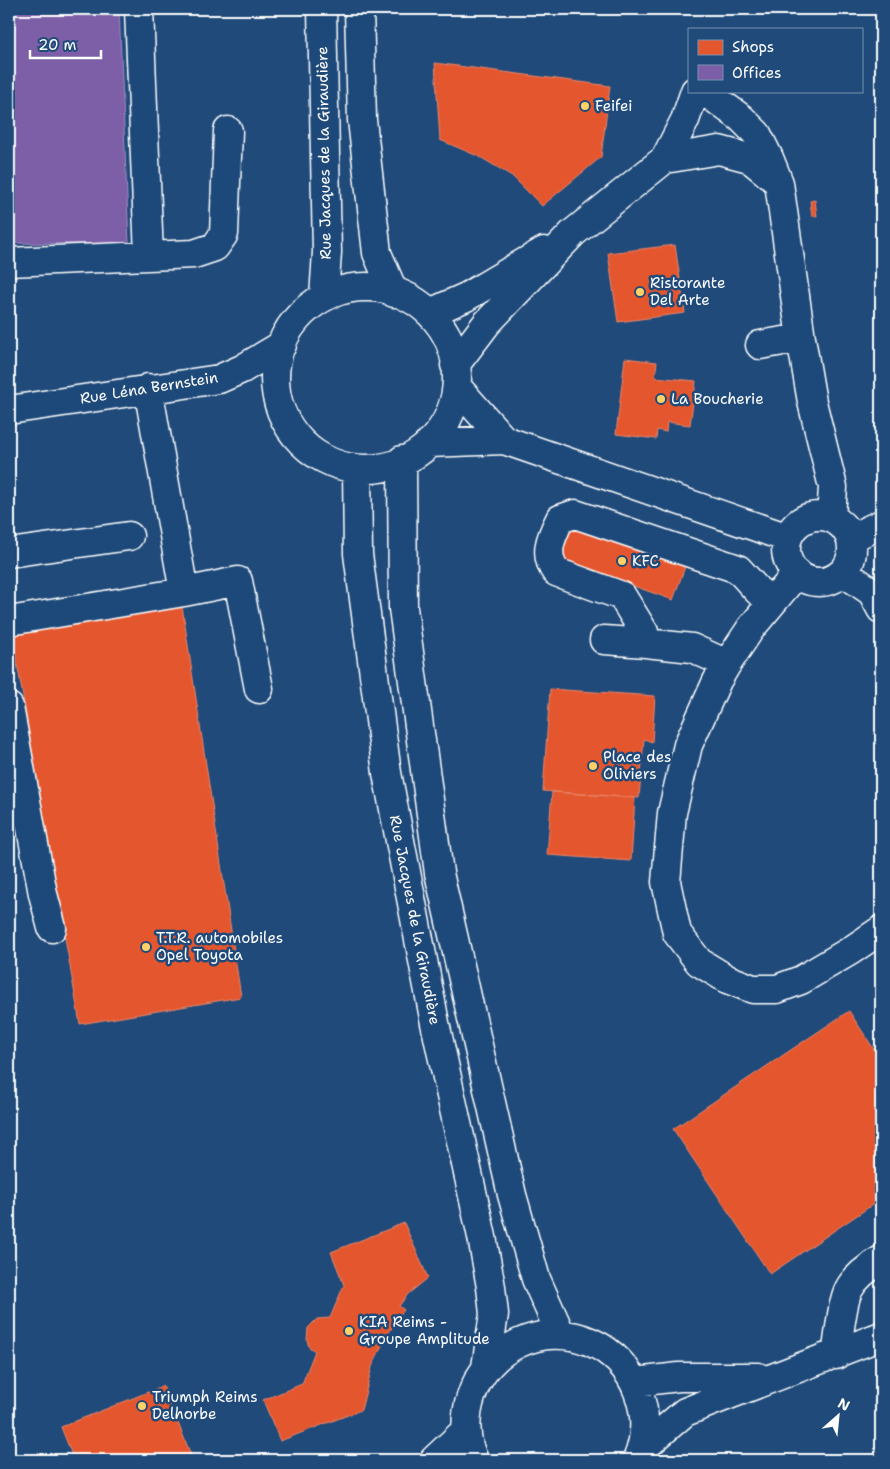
<svg xmlns="http://www.w3.org/2000/svg" width="890" height="1469" font-family="'Shantell Sans',sans-serif">
	<style>
		.shops { fill: #e4572e; stroke: #ec896d }
		.offices { fill: #7b5ea7; stroke: #a38ec1 }
		.lines { fill: none; stroke-linecap: round; stroke-linejoin: round }
		.minor-casing { stroke: #fff; stroke-width: 31 }
		.minor { stroke: #1f4a7a; stroke-width: 28 }
		.poi-dot { fill: #ffd166; stroke: #1f4a7a; stroke-width: 2 }
		.labels { text-anchor: middle; stroke-width: 5; stroke-linejoin: round; paint-order: stroke }
		.poi-label { font-size: 15px; fill: #fff; stroke: #1f4a7a; text-anchor: start }
		.street-label { font-size: 15px; fill: #fff; stroke: #1f4a7a }
	</style>
	<rect width="100%" height="100%" fill="#1f4a7a"/>
	<filter id="ink" filterUnits="userSpaceOnUse"><feTurbulence type="fractalNoise" baseFrequency=".02" numOctaves="2"/><feDisplacementMap in="SourceGraphic" scale="10" xChannelSelector="R" yChannelSelector="G"/><feConvolveMatrix kernelMatrix="1 2 1 2 8 2 1 2 1" color-interpolation-filters="sRGB"/></filter>
	<g filter="url(#ink)">
		<!-- shops -->
		<path class="shops" d="M435,63L610,86L601,157L542,206L512,176L480,157L440,140Z
			M815,200L817,216H812L810,201Z
			M675,245L685,313L618,322L608,253Z
			M625,358L657,362L655,377L696,381L690,425L667,422L666,432L657,430L656,439L616,434Z
			M571,523L686,564L673,600L558,559Z
			M181,599L241,997L80,1024L11,628Z
			M550,689L655,696L652,742L644,739L639,798L543,791Z
			M552,792L635,798L631,861L547,855Z
			M849,1011L881,1060V1199L770,1274L673,1129Z
			M404,1223L428,1278L408,1294L399,1306L404,1310L395,1322L383,1343L372,1367L361,1410L280,1441L263,1400L302,1384L315,1351L309,1347L307,1340L308,1328L317,1319L330,1318L344,1285L331,1252Z
			M163,1386L193,1460H74L61,1427Z
			M9,1435L17,1460H9Z"/>
		<!-- offices -->
		<path class="offices" d="M9,9H119L129,244L9,243Z"/>
		<g class="lines">
			<!-- minor casing -->
			<g class="minor-casing">
				<path id="minor" d="M139,9L149,256
					M322,9L327,252L324,297
					M359,9L362,120L377,253L394,293
					M704,91L741,118L757,134L769,158L779,183L801,338L812,402L833,487L831,518
					M665,159L719,150L749,158L777,181
					M9,262L194,254L215,247L224,234L228,131
					M275 378a91 91 0 1 1 182 0a91 91 0 1 1-182 0Z
					M430,313L466,297L544,251
					M760,345L801,338
					M455,365L487,323L573,233L665,159L685,120L695,91
					M457,387L504,440
					M148,388L184,592
					M9,410L219,379L242,369L282,345
					M429,443L504,440L788,538
					M402,460L403,608L439,873L512,1195L536,1279L561,1335
					M357,469L358,554L387,773L435,1023L482,1237L491,1287L494,1314L486,1367
					M786 549a33 33 0 1 1 66 0a33 33 0 1 1-66 0Z
					M851,538L881,524
					M9,553L129,536
					M843,572L872,592L881,609
					M797,573L751,628L727,664L717,681L688,745L672,813L666,882L677,933L699,962L727,979L753,989H777L801,980L850,951L881,930
					M9,621L184,592L238,581L259,689
					M604,640L646,643
					M727,664L692,648L646,643L644,632L622,596L556,572C543,554 551,537 560,519L575,514L738,569L758,591L773,601
					M9,707L43,894L52,928
					M836,1355C839,1339 842,1301 849,1289C856,1276 869,1267 881,1260
					M635,1382L679,1377H758
					M642,1449L685,1412L881,1336
					M434,1460L466,1430
					M474,1460C465,1441 464,1418 471,1397C486,1348 543,1321 591,1342C636,1362 656,1415 637,1460"/>
			</g>
			<!-- minor -->
			<use href="#minor" class="minor"/>
		</g>
	</g>
	<!-- markers -->
	<g class="poi-dot">
		<circle cx="585" cy="106" r="5"/>
		<circle cx="640" cy="292" r="5"/>
		<circle cx="661" cy="399" r="5"/>
		<circle cx="622" cy="561" r="5"/>
		<circle cx="593" cy="766" r="5"/>
		<circle cx="146" cy="947" r="5"/>
		<circle cx="349" cy="1331" r="5"/>
		<circle cx="142" cy="1406" r="5"/>
	</g>
	<g class="labels">
		<!-- poi labels -->
		<g class="poi-label">
			<text x="595" y="111">Feifei</text>
			<text x="650" y="288">Ristorante<tspan x="650" dy="17">Del Arte</tspan></text>
			<text x="671" y="404">La Boucherie</text>
			<text x="632" y="566">KFC</text>
			<text x="603" y="762">Place des<tspan x="603" dy="17">Oliviers</tspan></text>
			<text x="156" y="943">T.T.R. automobiles<tspan x="156" dy="17">Opel Toyota</tspan></text>
			<text x="359" y="1327">KIA Reims -<tspan x="359" dy="17">Groupe Amplitude</tspan></text>
			<text x="152" y="1402">Triumph Reims<tspan x="152" dy="17">Delhorbe</tspan></text>
		</g>
		<!-- street labels -->
		<g class="street-label">
			<text transform="translate(324 153) rotate(-91)" y="5">Rue Jacques de la Giraudière</text>
			<text transform="translate(149 388) rotate(-9)" y="5">Rue Léna Bernstein</text>
			<text transform="translate(415 920) rotate(79)" y="5">Rue Jacques de la Giraudière</text>
		</g>
	</g>
	<!-- margin -->
	<rect width="890" height="1469" fill="none" stroke="#1f4a7a" stroke-width="30"/>
	<rect x="15" y="15" width="860" height="1439" fill="none" stroke="#fff" stroke-width="2" filter="url(#ink)"/>
	<!-- legend -->
	<rect x="688" y="28" width="175" height="65" fill="#1f4a7a" stroke="#7992af"/>
	<rect x="698" y="40" width="25" height="15" fill="#e4572e" stroke="#7992af"/>
	<text x="732" y="52" font-size="15" fill="#ffffff">Shops</text>
	<rect x="698" y="65" width="25" height="15" fill="#7b5ea7" stroke="#7992af"/>
	<text x="732" y="78" font-size="15" fill="#ffffff">Offices</text>
	<!-- north arrow -->
	<g transform="translate(838 1416) rotate(27)" stroke="#1f4a7a" stroke-width="4" paint-order="stroke">
	<path d="M0-4L9 19L0 12L-9 19Z" fill="#ffffff"/>
	<text y="-8" font-size="14" font-weight="bold" text-anchor="middle" fill="#ffffff">N</text>
	</g>
	<!-- scale -->
	<path d="M30 50v8h71v-8" fill="none" stroke="#ffffff" stroke-width="2.5"/>
	<text x="38" y="50" font-size="15" fill="#ffffff" stroke="#1f4a7a" stroke-width="4" paint-order="stroke">20 m</text>
</svg>
